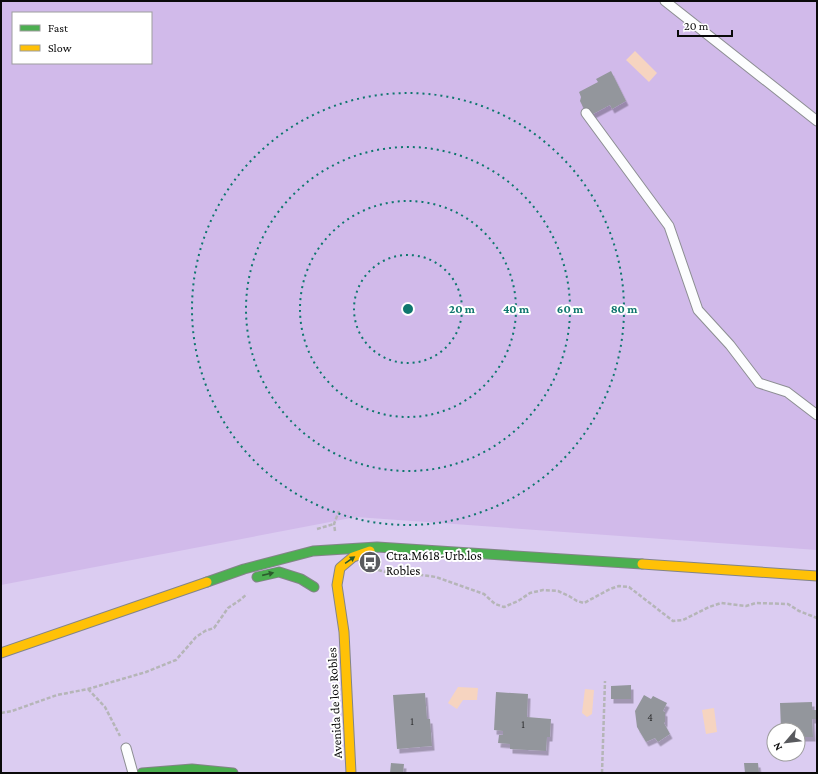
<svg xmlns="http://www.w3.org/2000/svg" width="818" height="774" font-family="'Crimson Pro',serif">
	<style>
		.green { fill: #dbccf1; fill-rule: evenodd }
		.forest { fill: #d1baea; fill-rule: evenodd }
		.water { fill: #f6d4c0 }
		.building { fill: #93969c; filter: url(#shadow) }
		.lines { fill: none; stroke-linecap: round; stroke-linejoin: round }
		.lane-casing { stroke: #8c8e92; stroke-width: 11 }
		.fast-casing { stroke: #838488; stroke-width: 11 }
		.slow-casing { stroke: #838488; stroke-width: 11 }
		.path { stroke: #b5b5b7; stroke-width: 2.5; stroke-dasharray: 4 2; stroke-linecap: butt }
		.lane { stroke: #fcfdfe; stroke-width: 9 }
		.fast { stroke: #4caf50; stroke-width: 9 }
		.slow { stroke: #ffc107; stroke-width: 9 }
		.oneway { fill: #2b5c2d }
		.ring { fill: none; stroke: #0f766e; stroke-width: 2; stroke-dasharray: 2 4 }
		.labels { text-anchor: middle; stroke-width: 4; stroke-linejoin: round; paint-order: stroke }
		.number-label { font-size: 11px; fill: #2c2d2e }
		.poi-label { font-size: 13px; fill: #0a0a0a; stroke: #fff; text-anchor: start }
		.street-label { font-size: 13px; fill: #0a0a0a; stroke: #fff }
		.centre { fill: #0f766e; stroke: #fff; stroke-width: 2 }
		.ring-label { font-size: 12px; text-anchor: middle; font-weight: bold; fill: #0f766e; stroke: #fff; stroke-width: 4; stroke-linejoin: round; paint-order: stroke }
	</style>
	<defs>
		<filter id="shadow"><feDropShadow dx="2.5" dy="4.5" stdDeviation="0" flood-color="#0004"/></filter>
	</defs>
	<rect width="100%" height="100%" fill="#edf0f9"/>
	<!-- green -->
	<path class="green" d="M1,1H817V773H1ZM13,13H151V63H13ZM774,730H798V754H774Z"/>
	<!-- forest -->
	<path class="forest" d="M1,1H817V550L356,517L1,585ZM13,13H151V63H13Z"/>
	<!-- water -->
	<path class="water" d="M635,51L657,73L649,82L626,60Z
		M458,687L478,688L477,700H463L457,709L448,703Z
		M585,689L594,690L592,714L587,717L582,713Z
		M714,708L717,732L706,734L702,710Z"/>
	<!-- building -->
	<path class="building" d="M611,71L626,101L612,109L610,105L591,115L588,110L584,109L580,101L581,97L579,92L598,82L596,79Z
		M631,685V699H611V686Z
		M496,692L528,694L527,717L551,719L550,737H547L546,751L510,749V744L498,743L499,735H503V731L494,730Z
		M425,693L427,719H430L432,746L397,749L393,695Z
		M644,695L651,699L653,696L667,703L663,711L665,712V722L664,723L670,734L658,742L655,738L646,742L637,727L635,711Z
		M812,702V710H817V719H812L813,737H798V730H781L780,703Z
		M391,763L404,764L403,773H390Z
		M744,763H758L759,773H745Z"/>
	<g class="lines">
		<!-- lane casing -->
		<g class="lane-casing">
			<path id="lane" d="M665,1L817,121
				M586,113L669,226L698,310L730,345L759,383L787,392L817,415
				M126,748L133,773"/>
		</g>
		<!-- fast casing -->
		<g class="fast-casing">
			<path id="fast" d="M257,577L279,572L301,579L314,587
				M207,582L244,569L313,551L377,547L642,564
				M142,773L192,769L233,773"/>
		</g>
		<!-- slow casing -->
		<g class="slow-casing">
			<path id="slow" d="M642,564L817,576
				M1,653L207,582
				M351,773L344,632L337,585L340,568L353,557L370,551"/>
		</g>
		<!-- path -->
		<path class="path" d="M317,529L334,524
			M335,531L334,524L339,511
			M378,570L402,576L421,575L436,577L484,594L495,604L504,607L518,601L530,593L543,590L558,591L569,596L577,601L584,603L610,589L619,586L629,587L673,621L683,620L709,607L721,603L746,606L756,603L788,604L799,611L817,618
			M88,689L105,707L120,736
			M1,713L12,711L57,695L88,689L146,672L176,660L196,637L205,631L214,628L228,608L240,600L247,594
			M602,773L605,681"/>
		<!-- lane -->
		<use href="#lane" class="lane"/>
		<!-- fast -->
		<use href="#fast" class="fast"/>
		<!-- slow -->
		<use href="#slow" class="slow"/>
	</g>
	<!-- one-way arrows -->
	<defs><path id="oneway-solid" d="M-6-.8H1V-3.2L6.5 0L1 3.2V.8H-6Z"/></defs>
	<g class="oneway">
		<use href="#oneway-solid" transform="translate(350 560) rotate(-35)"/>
		<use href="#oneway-solid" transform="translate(268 574) rotate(-13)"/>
	</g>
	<!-- distance rings -->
	<g class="ring">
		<circle cx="408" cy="309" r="54"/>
		<circle cx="408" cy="309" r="108"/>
		<circle cx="408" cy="309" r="162"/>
		<circle cx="408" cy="309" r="216"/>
	</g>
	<!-- icons -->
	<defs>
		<g id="bus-disc" transform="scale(1.15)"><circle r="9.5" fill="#595a5e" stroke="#fff"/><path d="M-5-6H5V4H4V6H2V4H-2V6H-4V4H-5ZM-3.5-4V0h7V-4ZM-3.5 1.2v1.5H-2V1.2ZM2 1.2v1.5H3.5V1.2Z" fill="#fff"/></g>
	</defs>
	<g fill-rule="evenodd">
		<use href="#bus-disc" x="370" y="562"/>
	</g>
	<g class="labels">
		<!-- number labels -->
		<g class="number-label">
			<text x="650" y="721">4</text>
			<text x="412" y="725">1</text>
			<text x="523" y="728">1</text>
		</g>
		<!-- poi labels -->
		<g class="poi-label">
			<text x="386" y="560">Ctra.M618-Urb.los<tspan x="386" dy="15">Robles</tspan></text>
		</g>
		<!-- street labels -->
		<g class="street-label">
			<text transform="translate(334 703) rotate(-93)" y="5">Avenida de los Robles</text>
		</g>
	</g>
	<circle cx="408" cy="309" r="6" class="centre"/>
	<g class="ring-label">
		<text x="462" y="313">20 m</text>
		<text x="516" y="313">40 m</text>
		<text x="570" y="313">60 m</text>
		<text x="624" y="313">80 m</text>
	</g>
	<!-- border -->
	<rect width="818" height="774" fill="none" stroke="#0a0a0a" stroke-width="4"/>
	<!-- legend -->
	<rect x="12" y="12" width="140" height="52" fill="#ffffff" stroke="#9d9d9d"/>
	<rect x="20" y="25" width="20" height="6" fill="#4caf50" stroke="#9d9d9d"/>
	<text x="48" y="32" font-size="12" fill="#0a0a0a">Fast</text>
	<rect x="20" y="45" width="20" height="6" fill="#ffc107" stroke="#9d9d9d"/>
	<text x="48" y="52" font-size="12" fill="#0a0a0a">Slow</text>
	<!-- north arrow -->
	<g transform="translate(786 742) rotate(242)"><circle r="19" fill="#ffffff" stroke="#9d9d9d"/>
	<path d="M0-3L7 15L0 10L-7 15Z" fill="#595a5e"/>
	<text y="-6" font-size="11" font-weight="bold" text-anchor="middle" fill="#0a0a0a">N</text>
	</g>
	<!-- scale -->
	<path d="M678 30v6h54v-6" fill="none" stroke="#0a0a0a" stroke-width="2"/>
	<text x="684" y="30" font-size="12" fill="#0a0a0a" stroke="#ffffff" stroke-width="3" paint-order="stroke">20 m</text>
</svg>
